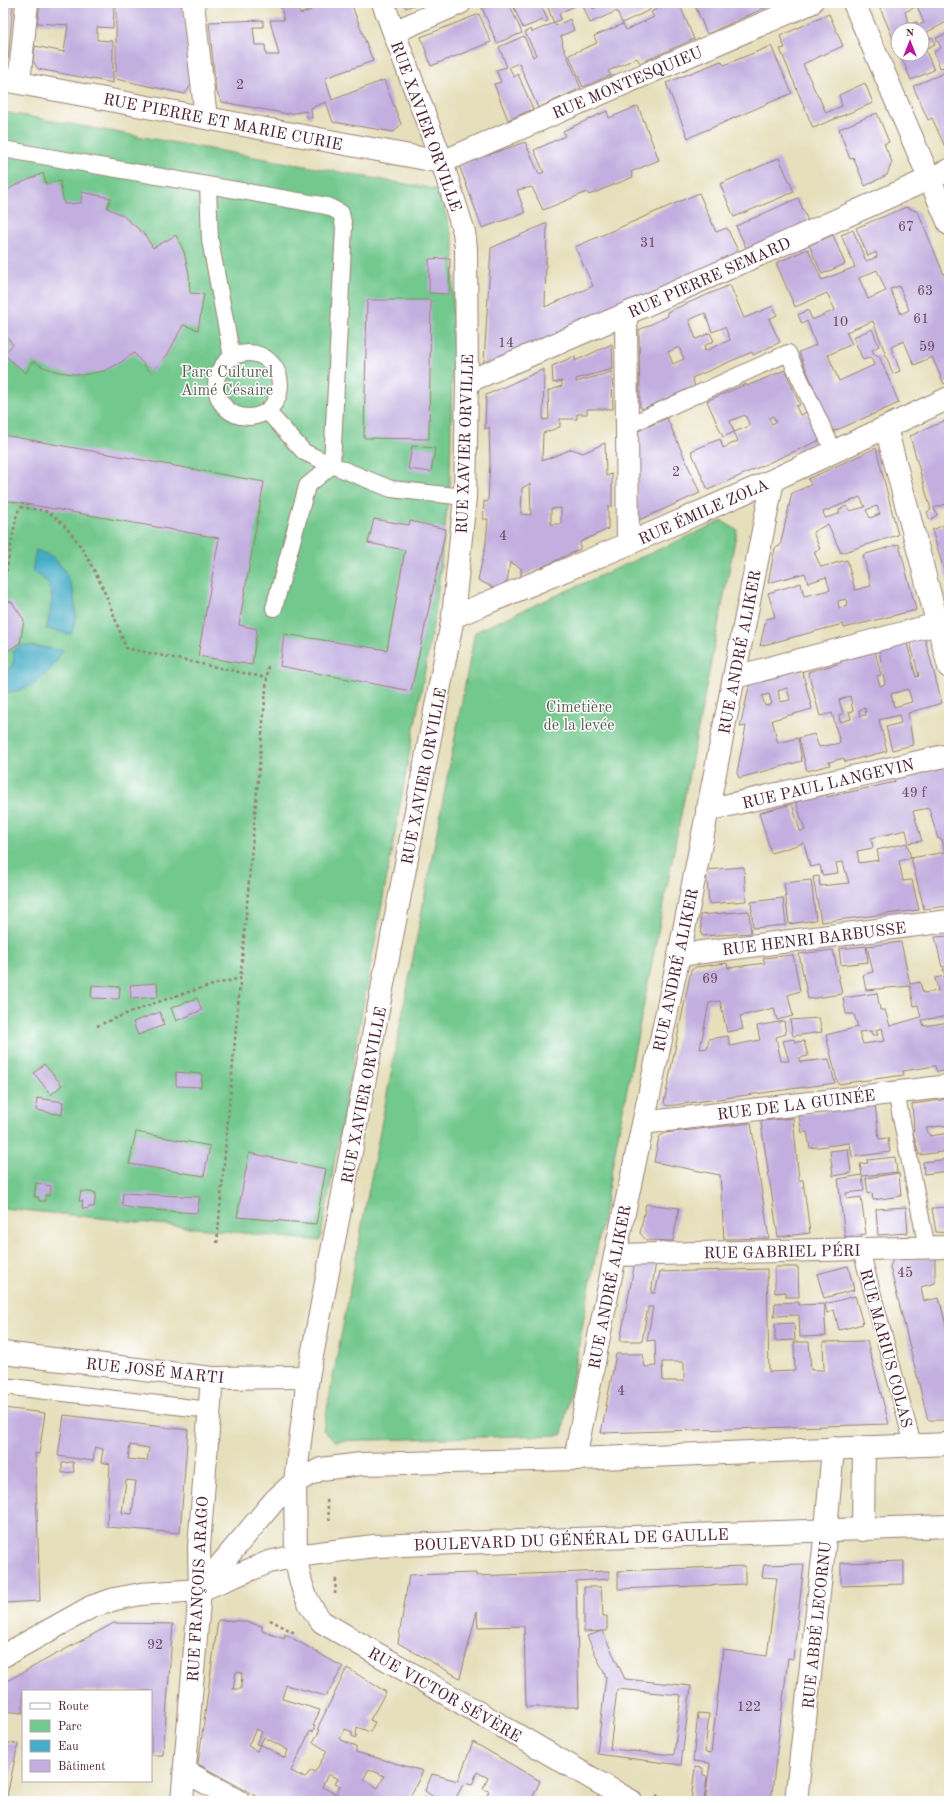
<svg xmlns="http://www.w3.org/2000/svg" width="952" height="1804" font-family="'Old Standard TT',serif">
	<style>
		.green { fill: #72c88d; stroke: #5e745c }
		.water { fill: #47adc7; stroke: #486679 }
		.building { fill: #c2afe0; fill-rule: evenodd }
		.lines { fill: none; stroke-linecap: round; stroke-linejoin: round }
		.lane-casing { stroke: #987f73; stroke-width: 18 }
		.street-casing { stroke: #987f73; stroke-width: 24 }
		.secondary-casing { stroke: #987f73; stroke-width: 24 }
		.path { stroke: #987f73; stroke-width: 2.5; stroke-dasharray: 3 3; stroke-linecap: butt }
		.lane { stroke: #fff; stroke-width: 16 }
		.street { stroke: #fff; stroke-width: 22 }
		.secondary { stroke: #fff; stroke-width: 22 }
		.labels { text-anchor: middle; stroke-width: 3; stroke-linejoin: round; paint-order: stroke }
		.number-label { font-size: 14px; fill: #684358 }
		.street-label { font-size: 16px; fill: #4a1f2b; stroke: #fff }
		.park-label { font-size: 16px; fill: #585a4d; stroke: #fff }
	</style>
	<rect width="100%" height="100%" fill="#fff"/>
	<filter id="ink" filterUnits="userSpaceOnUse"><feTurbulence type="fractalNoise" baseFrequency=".025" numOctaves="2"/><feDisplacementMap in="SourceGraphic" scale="8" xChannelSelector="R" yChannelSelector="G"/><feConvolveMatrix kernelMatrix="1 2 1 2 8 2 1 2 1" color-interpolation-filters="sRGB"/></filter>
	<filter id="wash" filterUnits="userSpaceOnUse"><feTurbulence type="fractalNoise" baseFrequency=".012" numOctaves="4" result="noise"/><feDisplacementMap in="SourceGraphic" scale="16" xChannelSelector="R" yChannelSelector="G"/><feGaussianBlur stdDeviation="0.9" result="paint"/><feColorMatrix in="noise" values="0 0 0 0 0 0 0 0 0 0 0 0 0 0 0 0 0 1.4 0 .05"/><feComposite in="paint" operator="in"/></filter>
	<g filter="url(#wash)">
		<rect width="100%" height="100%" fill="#e6dfbb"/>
		<!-- green -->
		<path class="green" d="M3,112L439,190L454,244L450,483L435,615L320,1241L3,1208Z
			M722,521L737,530L620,1125L562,1435L335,1441L323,1430L475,632Z"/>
		<!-- water -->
		<path class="water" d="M36,550L53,557L63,568L73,590L76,616L71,634L46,629C52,607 59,582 32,572Z
			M22,645L63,650C48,676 34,690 3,693V672C13,669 15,660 13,651Z"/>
		<g id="blocks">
			<!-- building -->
			<path class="building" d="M3,3H13L8,59L3,62Z
				M40,3H114L113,28L97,27V40L113,41V83L38,69L33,61L35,46L64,52L68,25L37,23Z
				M116,3H183L191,85L185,94L116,79Z
				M217,3H230V4L217,5Z
				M280,3H296L300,14L311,10L309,3H351L373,61L325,78L332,100L384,80L401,124L394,132L333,122L326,102L311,108L312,118L307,117L306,111L288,114L222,102L216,91L209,22L263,20V27H253L255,45H265L266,55H279L270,20H284Z
				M404,3H419L406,8Z
				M495,3H509L522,33L497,43L482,8Z
				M512,3H540L548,21L544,22L543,20L523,28Z
				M546,3H590L593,9L606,3H647L650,10L622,23L617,11L590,23L582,3L559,13L561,19L554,23Z
				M667,3H679L694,39L640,63L637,58L608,71L611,75L583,87L569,55L597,43L594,36L623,24L626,30L654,17L651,12L667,4Z
				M694,3H776L707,34Z
				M878,3H949V21L927,32L929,39L933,37L935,44L925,49L934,70L911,80L900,54H922V30H898V50ZM917,6L924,23L918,25L917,22L909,25L905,12Z
				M479,14L491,42L431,66L421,37Z
				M829,14L843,46L803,64L818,97H819L826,113L842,106L839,95L865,83L873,103L813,128L780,49L785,48L780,36Z
				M570,19L574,30L561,36L563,43L562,44L581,88L538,108L519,63L509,67L514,77L518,74L533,109L508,120L494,84L501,82L496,70L507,67L499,47L524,36L533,57L536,55L525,32L531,29L532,32L535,31L554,23L556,26Z
				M949,33V61L946,63L948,66L940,68L934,52L941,48L936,38Z
				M771,46L792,93L688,138L666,83L721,61L724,65Z
				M949,71V148L946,149L932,118L928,120L913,86Z
				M638,106L659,160L631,172L633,177L589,195L587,192L543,210L532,187L517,190L525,213L482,228L459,165L525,142L539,174L544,172L534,150L565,136L563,131L607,111L609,118Z
				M877,113L889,142L884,144L892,162L887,175L865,186L853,157L850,159L839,129Z
				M779,158L794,192L734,217L720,184Z
				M43,173L46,184L60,181L64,204L81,203L82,192L111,198L107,208L122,215L134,225L145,235L153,248L176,235L184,252L189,274L190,293L204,294L198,330L183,325L168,354L151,373L134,353L120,363L104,371L82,375L58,372L43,367L33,361L26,373L3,354L13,345L3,331V194L12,187Z
				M699,193L716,232L727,228L741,257L491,365L484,362L491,248L547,223L545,307L593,286L575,247Z
				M798,198L810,226L749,254L736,226Z
				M906,207L918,212L949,287V381L944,384L932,357L914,365L904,341L891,347L900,371L893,374L873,321L846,332L852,344L828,355L839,381L874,365L871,357L863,360L853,337L872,329L879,346L872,350L874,354L879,356L899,403L832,432L799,352L816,345L807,321L802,324L798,315L808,310L812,320L835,310L827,293L795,307L776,263L808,249L822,280L855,267L841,235L853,230L866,261L877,257L876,252L868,256L856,228ZM877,270L886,291L868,299L859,278ZM899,286L909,310L901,314L890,289Z
				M833,235L845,264L822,274L809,245Z
				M450,258L449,294L429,293V259Z
				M730,285L744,318L773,306L777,315L769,319L780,342L753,355L752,352L692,378L695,386L643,409L640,407L639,330L668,316L667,312ZM705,313L712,332L725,327L730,340L705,351L704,346L714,341L710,333L696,339L689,320ZM679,347L684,359L673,364L668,352Z
				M367,300H431L429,439L364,438Z
				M612,344L613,369L576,379V382L612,372L613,409H587V414H577V419H560V427L543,433L542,461L572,449L583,453L605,443L606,476L612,474V506L608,507V529L580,542V549L521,577V568L510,562L507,583L496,589L478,580L486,543L488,519H483L484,501L488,502L490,461L489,427L485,429L486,395L544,369L543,420L549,419L548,391L562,386V381L553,383L552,366L575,356V361ZM530,484L531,515L521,514L522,488ZM561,508V524H551V509Z
				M785,370L800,405L796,406L800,415L807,412L820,440L708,490L691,451L720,439L723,448L738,441L734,432L750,426L745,415L730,421L734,432L723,437L707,401L746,384L747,386ZM773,416L776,422L772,424L769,418Z
				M667,418L700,493L637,521L636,432Z
				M949,419V444L947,445L949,448V513L946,504L934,508L937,515L930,520L927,512L931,510L910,436Z
				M3,435L264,482L239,625L257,629L252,665L198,656L219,538L3,500Z
				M412,446L435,448L431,472L408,469Z
				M876,448L898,535L841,553L828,524L813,532L820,549L814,552L821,567L847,560L855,590L871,586L863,555L899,544L916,610L844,628L843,624L760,646L766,619L775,617L768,593L801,583L804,596L830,590L826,577L808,583L805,573L768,583L775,548L780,546L792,493L811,485L808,479ZM860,497L865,507L850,511L846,506L839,510V514L825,518L823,512ZM877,506L880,514L870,518L866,510ZM846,599L847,606L839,608L838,601Z
				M374,519L409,525L410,521L446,529L411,691L280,666L284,634L387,650L405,550L368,543Z
				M949,523V587L932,530Z
				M3,601L12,602L24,620L20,643L3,654Z
				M925,639L942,703L908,713L913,745L892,750L886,727L901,723L899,715L879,720L887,751L845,762L844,758L829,762L830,765L807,771L799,738L814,734L819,747L840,743L832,713L820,716L808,672L841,663L840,660L875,651L881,675L877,676L880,686L885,685L879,650L907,643L916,677L919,676L910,642ZM908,689L912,702L894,707L891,694ZM850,696L853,711L849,712L851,719L840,722L839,715L843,714L839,700ZM865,708L866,715L860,716L859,710Z
				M802,670L812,709L772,720L778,743L798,738L802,761L739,778L737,773L746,726L740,727L750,683ZM787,688L790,700L780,702L778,691ZM769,694L772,704L765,706L762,696Z
				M949,767V906L924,909L911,858L945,852L942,839H938L929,808L913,811L922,841L909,843L906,830L871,838L873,848L857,851L859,863L879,860L877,850L907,843L911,858L899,861L903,881L912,880L919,910L821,922L813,877L819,876L820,886L849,883L843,862L836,863L838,873L822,875L820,865L810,867L804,843L771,853L759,813L792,804L800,831L805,830L795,799L826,793L827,797L895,782L894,778Z
				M744,867L746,901L709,904L706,870Z
				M811,880L816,920L789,924L784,883Z
				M783,898L786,925L753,928L751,902Z
				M749,911L751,933L702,936L700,915Z
				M949,936V966L942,967L935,937Z
				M901,942L910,984L920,982L923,993L938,991L935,978L945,976L943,969H949V1016L922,1020L924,1026L949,1022V1070L937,1072L935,1066L903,1071L904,1075L838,1084L826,1035L858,1027L854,1014H846L843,998L877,993L880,1010H885L890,1026L921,1017L918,1005L914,1006L910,986L866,990L863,975L873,972L867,946ZM882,1028L885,1041L863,1044L859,1032L871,1031L872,1035H878L876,1030Z
				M866,946L868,962L841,965L839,949Z
				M833,950L842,994L808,999L799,954Z
				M793,955L800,991L788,995L793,1016L777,1020L774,1008L740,1016L743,1029L727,1032L720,1001L709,1003L700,1049L707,1048L709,1039L728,1036L730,1046L760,1040L757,1026L784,1021L786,1034L776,1037L781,1061H789L783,1041L794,1039L795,1042L804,1041L808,1056L799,1058L800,1062L829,1059L835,1083L667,1106L664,1103L691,970L696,967L727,963L728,968L765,963L763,958Z
				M157,983L158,997L131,999L130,985Z
				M92,985L120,987L119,999L91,998Z
				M197,998L202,1010L176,1021L171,1008Z
				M160,1012L164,1025L138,1035L133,1022Z
				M819,1018L822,1032L793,1036L790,1020Z
				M44,1064L62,1085L51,1095L34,1073Z
				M176,1072L202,1074L201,1087L176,1086Z
				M37,1098L63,1102L62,1115L36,1110Z
				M949,1099V1125L926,1128L930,1136L949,1133V1151L919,1155L913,1133H911V1130H914L912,1104Z
				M875,1104L879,1139L888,1138L890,1152L852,1157L850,1143L810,1148L807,1132L802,1133L799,1115Z
				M793,1118L799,1180H803L810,1233L778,1237L761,1123L762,1121Z
				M751,1123L769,1238L724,1239L720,1175L654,1162L659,1137L665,1133Z
				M136,1132L210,1146L204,1176L129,1164Z
				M848,1149L851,1173L833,1176L830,1151Z
				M249,1153L326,1169L316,1224L237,1217Z
				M895,1157L897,1172L862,1176L864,1191L846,1193L847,1199L861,1197L866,1234L845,1237L838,1179L862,1175L860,1164L868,1163L867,1160Z
				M949,1159V1171L924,1174L923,1162Z
				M899,1173L901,1196L873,1200L872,1193L868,1194L866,1178Z
				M36,1183L51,1186L50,1196L45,1195V1201H39L38,1197H34Z
				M81,1191L96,1193L94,1207H89L88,1209L82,1208L83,1201H79Z
				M123,1193L200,1197L197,1213L138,1209L122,1206Z
				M646,1204L679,1208L673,1241L646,1240L640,1233Z
				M906,1207L908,1233L878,1235L876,1209Z
				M949,1207V1233L936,1232L932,1208Z
				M935,1258V1283L921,1287L924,1301L939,1298L949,1337V1420H928L890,1267L893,1259Z
				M635,1262H656L651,1293H655L660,1272L767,1269L769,1372L795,1371L794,1342H809L811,1370H824L823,1342L867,1341L889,1424L601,1433L616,1354H643L645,1367L656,1366L655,1340L647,1341L653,1307H648L642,1341H620ZM662,1362H684V1381H663Z
				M848,1266L854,1290L824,1298L817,1274Z
				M775,1267H798L799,1297H786V1292L775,1293Z
				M855,1296L863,1324L839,1330L834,1310L827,1313L825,1304Z
				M799,1302V1305L824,1304L826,1336L800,1337L799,1315L774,1316L775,1303Z
				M794,1323L795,1340L775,1341V1324Z
				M3,1408L45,1413L39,1454L35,1453L40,1601L3,1603Z
				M64,1415L188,1430L180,1533L107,1527L110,1464L101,1462L103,1449L95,1447L93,1461L58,1456ZM130,1445L149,1448L147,1461L128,1459ZM126,1480L136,1481L132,1514L122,1513Z
				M73,1462L74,1472L62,1473V1463Z
				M904,1561V1584L841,1586V1563Z
				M804,1564L793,1659L788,1658L771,1801H705L710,1763L693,1761L698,1713L709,1714L705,1752L711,1753L723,1650L767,1656L777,1578L762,1577L764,1565Z
				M745,1566V1584L618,1589V1571Z
				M609,1571V1579L576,1581L579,1707H526L524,1626L478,1627L477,1611L460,1678L398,1643L409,1575L476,1573V1576Z
				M584,1587H601L603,1616H607V1631H602L625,1679L691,1686L681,1765L597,1754L606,1677L587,1636L602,1631L584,1632ZM617,1689L681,1695L674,1755L610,1749Z
				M218,1620L242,1621L262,1626V1631L284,1639L285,1634L343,1667L326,1696L286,1685L282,1699L320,1710L313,1726H315L313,1732L310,1731L291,1771L305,1778L311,1770L315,1772L327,1751L313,1742L320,1730L318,1729L319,1725L347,1668L386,1692L370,1720L375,1722L370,1732L357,1727L356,1738L352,1736V1732L345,1729L340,1739L356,1747V1752L423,1771L408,1801H387L381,1798L379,1801H265L198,1764ZM236,1672L242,1673L241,1689H233ZM256,1729L262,1732L256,1744L260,1745L264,1737L288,1750L285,1758L260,1744L257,1751L248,1746ZM369,1769L384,1776L378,1788L363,1780ZM328,1774L338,1779L335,1784L340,1786L336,1794L322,1787Z
				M114,1623L173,1624L163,1755H151V1691H23V1713L3,1711V1683Z
				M3,1742L18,1744L6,1801H3Z
				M473,1742L540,1781L531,1801H484L489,1791L483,1789L488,1778L477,1772L472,1785L464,1783L454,1801H439L425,1791L432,1774L458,1781Z
				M695,1767L703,1768V1775L707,1776L704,1801H691Z
				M424,1797L431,1801H422Z"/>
		</g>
	</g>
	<g filter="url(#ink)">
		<use href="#blocks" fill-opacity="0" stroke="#987f73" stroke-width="1"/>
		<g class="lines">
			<!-- lane casing -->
			<g class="lane-casing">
				<path id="lane" d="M3,149L327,206L341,213L344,227L332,465L391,489L465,497
					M208,185L210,240L232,357
					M216 385a32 32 0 1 1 64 0a32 32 0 1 1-64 0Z
					M267,411L304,452L332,465L307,486L274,608
					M627,426L788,353L834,452
					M896,1092L927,1248
					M861,1250L913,1445
					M3,1386L210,1410"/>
			</g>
			<!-- street casing -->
			<g class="street-casing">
				<path id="street" d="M193,3L206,118
					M394,32L460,3
					M3,80L442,162L811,3
					M19,83L27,3
					M626,314L628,544
					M467,382L626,314L949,170
					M886,428L949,667
					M453,617L628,544L773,480L949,398
					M735,677L949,621
					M707,810L949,755
					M679,955L949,921
					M643,1123L949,1086
					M615,1255L949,1247
					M3,1353L212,1378L308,1377
					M575,1459L615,1255L679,955L773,480
					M296,1556C299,1581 305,1602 322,1622L631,1801
					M200,1590L199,1547L212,1378
					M185,1771L238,1801
					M796,1801L826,1530L833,1448"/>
			</g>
			<!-- secondary casing -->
			<g class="secondary-casing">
				<path id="secondary" d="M854,3L949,224
					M863,1530L864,1447
					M296,1556L295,1482L308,1377L453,617L465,497L467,382L466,248L464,232L442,162L383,3
					M200,1589L275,1500L295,1482L321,1469L361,1464L575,1459L949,1444
					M3,1656L91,1607L115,1599L141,1594L200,1590L269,1562L296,1556L374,1546L949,1526
					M182,1801L200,1590"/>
			</g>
			<!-- path -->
			<path class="path" d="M3,589L17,513L21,507C29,509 44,509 51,514C89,542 110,605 126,648L267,678
				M97,1026C143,1006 192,989 241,978
				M217,1243L268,666
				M327,1500L330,1524
				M335,1594L336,1577
				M270,1620L297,1634
				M656,1795L666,1801"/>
			<!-- lane -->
			<use href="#lane" class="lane"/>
			<!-- street -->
			<use href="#street" class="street"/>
			<!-- secondary -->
			<use href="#secondary" class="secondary"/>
		</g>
	</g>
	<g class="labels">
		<!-- number labels -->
		<g class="number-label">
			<text x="240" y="89">2</text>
			<text x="906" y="231">67</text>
			<text x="648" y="247">31</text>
			<text x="925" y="295">63</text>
			<text x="921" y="323">61</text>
			<text x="840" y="326">10</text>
			<text x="506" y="347">14</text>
			<text x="927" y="351">59</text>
			<text x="676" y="476">2</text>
			<text x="503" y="540">4</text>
			<text x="914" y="797">49 f</text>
			<text x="710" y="983">69</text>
			<text x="905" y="1277">45</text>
			<text x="621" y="1395">4</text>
			<text x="155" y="1649">92</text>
			<text x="749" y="1711">122</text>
		</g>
		<!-- street labels -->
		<g class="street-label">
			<text transform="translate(627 82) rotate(-23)" y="6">RUE MONTESQUIEU</text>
			<text transform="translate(223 121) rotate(11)" y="6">RUE PIERRE ET MARIE CURIE</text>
			<text transform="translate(427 126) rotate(70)" y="6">RUE XAVIER ORVILLE</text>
			<text transform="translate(709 277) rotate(-24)" y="6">RUE PIERRE SEMARD</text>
			<text transform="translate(464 444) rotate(-88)" y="6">RUE XAVIER ORVILLE</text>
			<text transform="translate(703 511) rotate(-24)" y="6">RUE ÉMILE ZOLA</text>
			<text transform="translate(739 652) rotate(-79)" y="6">RUE ANDRÉ ALIKER</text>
			<text transform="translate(423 776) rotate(-79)" y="6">RUE XAVIER ORVILLE</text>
			<text transform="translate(828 783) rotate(-13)" y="6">RUE PAUL LANGEVIN</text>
			<text transform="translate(814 938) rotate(-7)" y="6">RUE HENRI BARBUSSE</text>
			<text transform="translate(675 970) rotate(-78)" y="6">RUE ANDRÉ ALIKER</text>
			<text transform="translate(363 1095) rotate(-79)" y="6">RUE XAVIER ORVILLE</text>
			<text transform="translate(796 1104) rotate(-7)" y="6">RUE DE LA GUINÉE</text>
			<text transform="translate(782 1251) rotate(-1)" y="6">RUE GABRIEL PÉRI</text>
			<text transform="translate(609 1287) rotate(-79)" y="6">RUE ANDRÉ ALIKER</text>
			<text transform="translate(887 1348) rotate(75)" y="6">RUE MARIUS COLAS</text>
			<text transform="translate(155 1370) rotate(6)" y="6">RUE JOSÉ MARTI</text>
			<text transform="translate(571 1539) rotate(-2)" y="6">BOULEVARD DU GÉNÉRAL DE GAULLE</text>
			<text transform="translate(197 1589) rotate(-87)" y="6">RUE FRANÇOIS ARAGO</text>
			<text transform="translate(816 1625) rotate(-84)" y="6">RUE ABBÉ LECORNU</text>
			<text transform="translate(445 1694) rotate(30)" y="6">RUE VICTOR SÉVÈRE</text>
		</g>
		<!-- park labels -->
		<g class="park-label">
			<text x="227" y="377">Parc Culturel<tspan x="227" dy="18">Aimé Césaire</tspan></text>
			<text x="579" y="712">Cimetière<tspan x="579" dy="18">de la levée</tspan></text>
		</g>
	</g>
	<!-- margin -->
	<rect width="952" height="1804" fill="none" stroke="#fff" stroke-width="16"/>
	<!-- legend -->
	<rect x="22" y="1690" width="130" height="92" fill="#ffffff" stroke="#b7a5aa"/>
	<rect x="30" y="1703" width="20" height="6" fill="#ffffff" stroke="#b7a5aa"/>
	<text x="58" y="1710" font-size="12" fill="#4a1f2b">Route</text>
	<rect x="30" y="1720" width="20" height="12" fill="#72c88d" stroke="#b7a5aa"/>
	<text x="58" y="1730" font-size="12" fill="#4a1f2b">Parc</text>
	<rect x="30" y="1740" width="20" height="12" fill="#47adc7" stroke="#b7a5aa"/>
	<text x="58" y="1750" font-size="12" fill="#4a1f2b">Eau</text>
	<rect x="30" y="1760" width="20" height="12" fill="#c2afe0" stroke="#b7a5aa"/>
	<text x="58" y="1770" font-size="12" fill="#4a1f2b">Bâtiment</text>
	<!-- north arrow -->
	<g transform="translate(910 42)"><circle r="19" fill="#ffffff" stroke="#b7a5aa"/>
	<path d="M0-3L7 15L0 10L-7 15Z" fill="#b5179e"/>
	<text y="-6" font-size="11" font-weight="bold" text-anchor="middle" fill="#4a1f2b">N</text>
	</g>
</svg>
